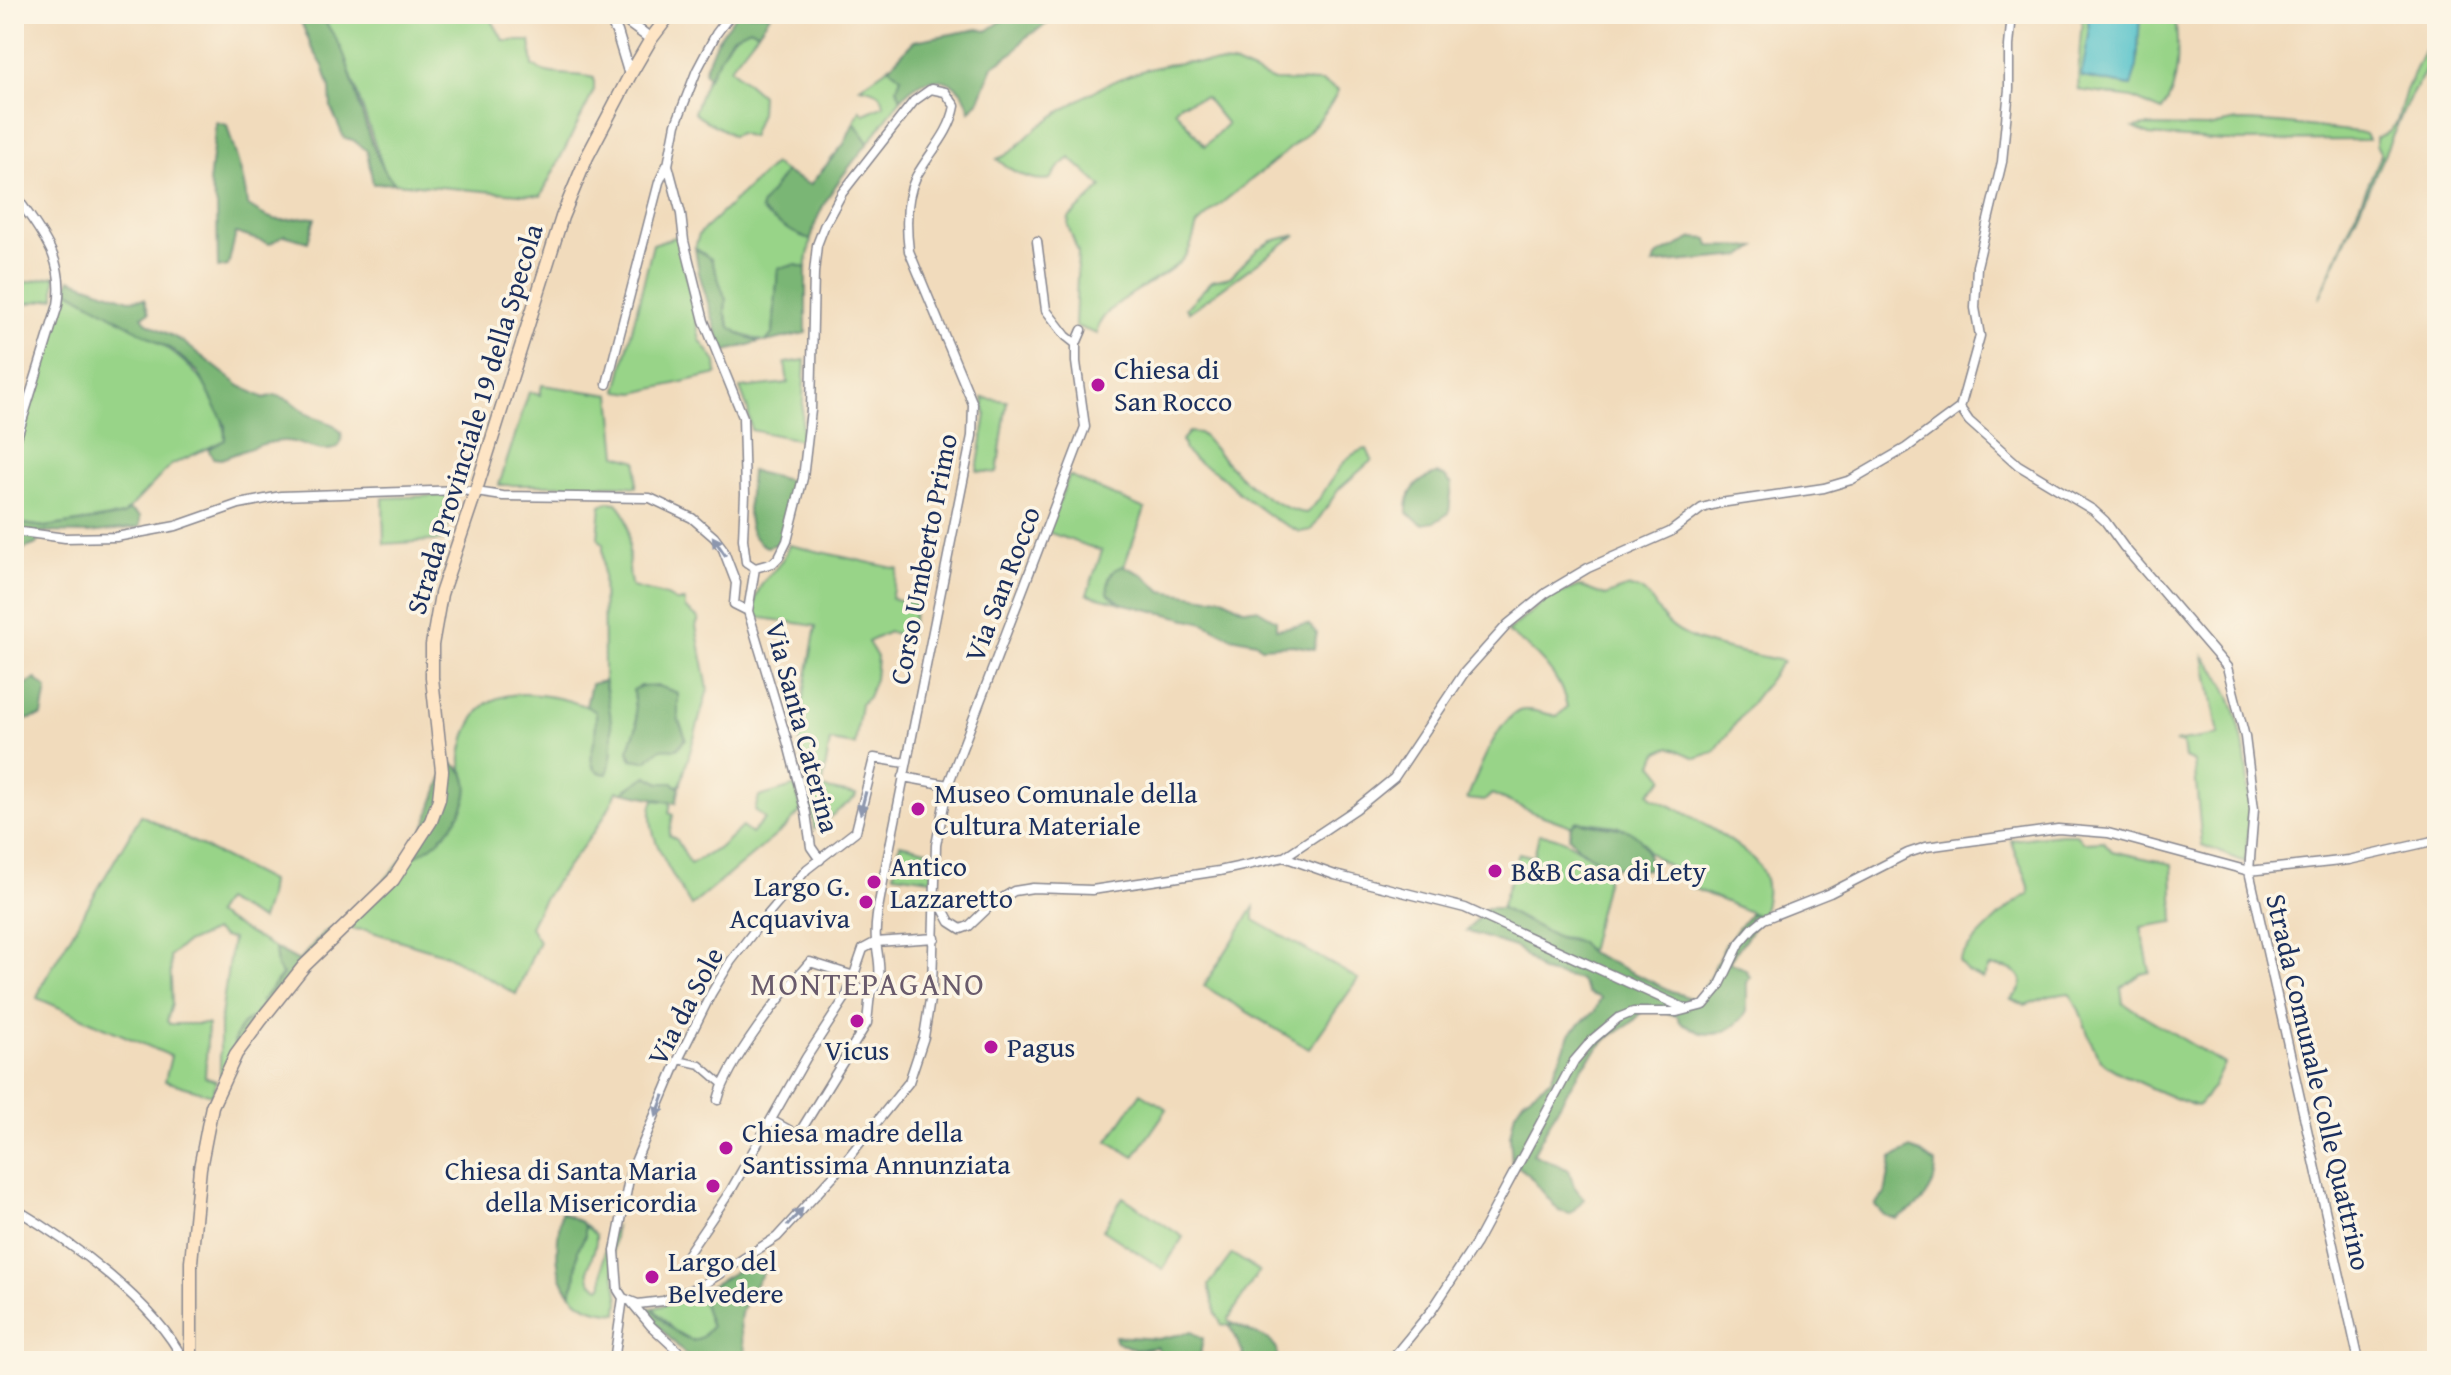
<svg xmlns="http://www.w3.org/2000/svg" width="2451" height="1375" font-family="'Gentium Book Plus',serif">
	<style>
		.green { fill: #98d488; stroke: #5a8273; stroke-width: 2; fill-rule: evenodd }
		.forest { fill: #7ab674; stroke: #4a7269; stroke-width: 2 }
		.water { fill: #54c2ca; stroke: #387894; stroke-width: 2 }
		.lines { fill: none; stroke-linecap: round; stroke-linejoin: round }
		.pedestrian-casing { stroke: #86858d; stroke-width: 9 }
		.minor-casing { stroke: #86858d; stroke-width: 11 }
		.tertiary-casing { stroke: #86858d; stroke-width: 13 }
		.secondary-casing { stroke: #86858d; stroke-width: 15 }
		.pedestrian { stroke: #fff; stroke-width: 6 }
		.minor { stroke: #fff; stroke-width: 8 }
		.tertiary { stroke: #fff; stroke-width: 10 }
		.secondary { stroke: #fee5c5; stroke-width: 12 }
		.oneway { fill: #8d97ae }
		.poi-dot { fill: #b5179e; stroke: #fcf5e5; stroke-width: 3 }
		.labels { text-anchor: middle; stroke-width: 7; stroke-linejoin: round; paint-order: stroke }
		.poi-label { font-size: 28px; fill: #1b2f5e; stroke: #fcf5e5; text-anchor: start }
		.street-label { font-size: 28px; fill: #1b2f5e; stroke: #fcf5e5 }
		.quarter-label { font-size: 32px; letter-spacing: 2px; fill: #695b6c; stroke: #fcf5e5 }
	</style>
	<rect width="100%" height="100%" fill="#fcf5e5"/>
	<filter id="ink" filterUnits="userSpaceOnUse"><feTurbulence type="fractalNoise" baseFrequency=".0125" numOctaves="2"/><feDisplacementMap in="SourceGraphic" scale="16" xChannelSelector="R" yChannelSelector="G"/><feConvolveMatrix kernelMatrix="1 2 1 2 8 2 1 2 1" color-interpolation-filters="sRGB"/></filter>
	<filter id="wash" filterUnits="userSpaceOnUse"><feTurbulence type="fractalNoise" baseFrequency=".006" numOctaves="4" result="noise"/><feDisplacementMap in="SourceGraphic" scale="32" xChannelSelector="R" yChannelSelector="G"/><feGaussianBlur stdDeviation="1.8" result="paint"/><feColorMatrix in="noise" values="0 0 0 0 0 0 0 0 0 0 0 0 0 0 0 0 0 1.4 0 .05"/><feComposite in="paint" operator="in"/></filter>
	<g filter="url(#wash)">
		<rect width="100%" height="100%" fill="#f1dbbc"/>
		<!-- green -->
		<path class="green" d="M320,14H488L504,41H530L533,66C551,78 574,72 594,78V90L589,101L541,196L395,183L386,176L344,55Z
			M2082,14H2088L2089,36L2082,77L2130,86L2137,66L2140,14H2175C2178,47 2182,82 2162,111L2132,98L2079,90C2076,81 2082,29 2082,14Z
			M2437,24C2437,58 2425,71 2409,99L2319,299L2381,154L2376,145V138L2389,132L2397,122L2406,90Z
			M750,28L758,32L730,68L761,95L760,113L751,137L739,133L732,136C720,125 703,123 694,112C705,84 718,37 750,28Z
			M1189,62L1235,64L1274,81L1322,82L1338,90C1317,141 1236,185 1197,225C1193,237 1191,251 1182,260C1162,281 1096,305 1097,334L1075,326L1078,252L1068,226L1069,218L1102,187L1070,158L1059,167L1050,179C1033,183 1010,171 997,159C1016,153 1025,136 1041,125C1089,91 1130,67 1189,62ZM1205,97L1227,124L1205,146L1175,110L1180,104Z
			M889,67L901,77L897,89L901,99L868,143L854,122L860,110L864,114L884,105C882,92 872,89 860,87Z
			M2237,121C2278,121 2318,128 2359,132L2365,134L2368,140L2224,141L2149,135L2134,128L2146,126L2208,127Z
			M774,164L785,172L761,210C767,218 802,239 811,239L806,268L796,265L778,268L773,334L766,342L742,335L730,327L725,312L726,300L711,260L695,248L699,234Z
			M1296,235L1189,312L1186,308L1212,281L1230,277L1258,249L1272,241Z
			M678,236L700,340L716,362L717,374L635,393L617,391L653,244Z
			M55,276V298L14,306V285Z
			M66,289C123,324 224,361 225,440L171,465L123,515L45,527L14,523V461Z
			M805,360L801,440L751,430L748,410L740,388L788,383L785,363Z
			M542,385L611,395L617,455L637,461L636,487L617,485H499L529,392L540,395Z
			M983,398L1007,401L997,473L977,471L986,414Z
			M1189,432L1199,433L1205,438C1231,469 1264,506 1306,513C1328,497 1337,453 1367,449L1372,460L1339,489L1311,530L1300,532L1274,519L1239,493L1219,474L1195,460L1185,451L1182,440Z
			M1069,476L1145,509L1124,566C1110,569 1107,580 1108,593L1121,603L1087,594L1102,551L1047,532Z
			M454,495L445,540L384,544L383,498Z
			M609,502L617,503C638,523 623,562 632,587L667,596L676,601H685V608L699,619L696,626L708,689L681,783L678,787L673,783H660L647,776L623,792L617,791C597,841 550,876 530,927L539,941L516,994L447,955L366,930L352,929L351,923L466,778C459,766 460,756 464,742C467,729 478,707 491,701C519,686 570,698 596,711C596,720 596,729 595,738C592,752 585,772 607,773C614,742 610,708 604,677L603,544L598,538L601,505ZM658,686L678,693V719L686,739L673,749L667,746L655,751L646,761L632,759L628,751L637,726L634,701Z
			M789,545L898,569L891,598L916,604L910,633L903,635L889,632L868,642L877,657L875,679L868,697L861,704L855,745L830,741L822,788L856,795L855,798L814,829L809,788L794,716H800L816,626L755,617C752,575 779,578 789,545Z
			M1579,586L1605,596C1617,592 1630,583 1641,590C1654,598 1658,615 1669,624C1693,647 1751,653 1783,661L1714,752L1696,758L1670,747L1658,752L1653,764L1664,778L1649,793L1653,798C1678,808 1748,846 1761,869C1770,886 1766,901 1761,917L1688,886V879L1648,852L1644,843L1617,826L1577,821L1571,826L1532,812L1492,794L1484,801L1467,799C1477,775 1496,722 1519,711C1529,707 1547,715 1558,716L1567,707C1561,675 1534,649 1507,632L1548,598Z
			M2204,656C2250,704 2253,799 2245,862L2202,845L2194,762L2185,758L2183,744L2175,742L2219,735Z
			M796,786L801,811L786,827L691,906C676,880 640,830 654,800L671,802L669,813L673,815L669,835L677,840L690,864L718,849L742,827L751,834L765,819L755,810L759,797Z
			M141,815L270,881L268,898L261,920L224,900L215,914L275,948L277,968L283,974L261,1001V1006L223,1076L220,1073V1024L232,939L223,937L214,931L184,944L170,956L172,1004L167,1021L170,1024H208L205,1077L216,1081L212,1095L165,1081L171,1056L37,998L43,983Z
			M1539,834C1571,836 1582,857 1610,865L1589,952C1580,941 1572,936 1558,938L1501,908L1519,853L1534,857Z
			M2061,834H2076L2083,842L2103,841L2112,851L2172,864L2174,922L2141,927L2150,972L2141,974L2121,988L2123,1003L2224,1064L2212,1089L2198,1106C2182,1103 2111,1072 2102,1061C2086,1041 2085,1013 2069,993L2050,996L2025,1005L2011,999C2035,981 2014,964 1989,967L1983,979L1968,972L1959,962C1964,948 2015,898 2029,895C2032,879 2014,858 2011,840Z
			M900,844L932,851V879L894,874Z
			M1254,907V920L1358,979L1309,1049L1204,986Z
			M1141,1093L1167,1109L1134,1157L1108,1141Z
			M1123,1197L1183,1237L1163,1269L1103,1230Z
			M581,1222L596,1235C598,1253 583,1265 591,1282L600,1287L603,1284C603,1262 602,1245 615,1227L612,1257L619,1300L618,1313C597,1311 584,1309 570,1293L575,1282L578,1249L585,1236V1227Z
			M1232,1254L1259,1271L1228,1320L1234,1324L1222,1325L1216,1314L1209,1285Z
			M702,1291L701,1298L711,1327L702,1337L693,1341L674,1331L653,1308L688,1299Z"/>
		<!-- forest -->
		<path class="forest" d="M298,14H320C329,29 339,40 345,57C355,87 373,166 395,183L373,184L367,151L353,140L344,138L331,108L330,88L323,66L311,46Z
			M736,14H771L758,32L750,28L732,37L708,78L704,71L716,42Z
			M1012,14H1062L1025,38L1014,52L993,66L979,100L970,111C961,72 923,71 901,99L897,88L901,77L889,67L914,41L978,29L987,31Z
			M216,122L227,125C234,152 245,177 247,205C256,211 271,221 283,220C295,220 303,216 315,218L308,242L284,235L270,244L236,233L228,266L218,268L217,206L209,183Z
			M854,122L868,143C845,173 819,201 811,239C802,239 767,218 761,210V206L785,172L810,185L844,144Z
			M1693,238L1708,239L1710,246L1756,247L1742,256L1653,264L1658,255Z
			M695,248L711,259L726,300L725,312L730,327L742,335L759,342L723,352L699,273Z
			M796,265L806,268V333L766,342L773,333L778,268Z
			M70,279L129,300L144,299L149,313L142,316L147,323L182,341L240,386L264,398L275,395L289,400L307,414L334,425L341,432C342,438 342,445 336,448C324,454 305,445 293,442C271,437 242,452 221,459L213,458L208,449L225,440V425L198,372L174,351L66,289Z
			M751,471L796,482L781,543L767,547C739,536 750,495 751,471Z
			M1436,474L1444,476L1452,484L1449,513L1435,522L1422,524L1407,513C1406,492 1417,480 1436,474Z
			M129,510L140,516V527L89,533L40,532L37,544L21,550L14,543L17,523L45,527L113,517L123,515Z
			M1124,566L1144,575L1162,591L1210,598L1221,597L1243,609H1257L1276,620V629L1308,624L1317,633L1314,649L1293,645L1261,647L1256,642L1231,637L1204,623L1121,603L1108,593C1107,580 1110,569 1124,566Z
			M36,679L47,689L42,716L21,721C11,706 19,685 36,679Z
			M604,681C610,707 617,749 607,774C585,772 592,752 595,738C596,729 596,720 596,712L586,706L591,684Z
			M641,686H658L678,693V719L686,738L677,749C658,747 661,749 646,761L632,759L628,751L637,726L633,690Z
			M448,762C496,780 445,846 414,856Z
			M647,776L660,783H673L678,787L681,783L676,803L623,792Z
			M1577,821C1612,832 1647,817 1649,869C1618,873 1589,861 1569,837L1571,826Z
			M1486,908H1501L1558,938L1580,942L1589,952L1671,991L1698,1001L1726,944L1750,913L1761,917L1729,962L1745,969L1750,977L1747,983V1012C1737,1027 1718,1039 1699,1032C1692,1029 1689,1025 1681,1023L1677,1016L1652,1008L1642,1010C1631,1030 1618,1027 1604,1042C1573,1073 1554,1116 1533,1154L1569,1170L1574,1186L1584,1199L1570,1214L1559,1211L1528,1174L1512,1162L1510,1136L1515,1112L1524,1099L1551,1079L1571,1032L1595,1011L1601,998L1588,993L1580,980L1542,972L1517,948L1466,931Z
			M335,926L334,932L240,1046H234C234,1034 242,1021 253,1018L261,1006V1001L283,975L277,968L275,948L299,961L322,934Z
			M1909,1149L1921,1153L1936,1164C1936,1193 1920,1207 1896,1219L1884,1215L1875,1205L1885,1194L1892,1158Z
			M561,1212L581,1222L585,1227V1236L578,1249L575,1282L570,1293C551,1271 558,1237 561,1212Z
			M754,1261L765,1270C740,1308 732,1316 749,1361H697L685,1354L642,1309L653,1308C663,1323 676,1334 693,1341L702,1337L711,1327L701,1297L702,1291Z
			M1234,1324L1269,1340L1277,1349V1361H1242L1243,1353L1230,1326Z
			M1191,1332L1203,1338L1199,1361L1162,1359L1157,1347L1135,1350L1116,1341L1115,1336L1158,1339Z"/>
		<!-- water -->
		<path class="water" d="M2088,14H2140L2137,66L2131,86L2081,77L2089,36Z"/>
	</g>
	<g filter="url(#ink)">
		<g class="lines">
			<!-- pedestrian casing -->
			<g class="pedestrian-casing">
				<path id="pedestrian" d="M678,1060L700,1065L722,1084"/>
			</g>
			<!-- minor casing -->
			<g class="minor-casing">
				<path id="minor" d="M731,14L716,34L697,70L676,124L668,165L681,214L684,241L704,321L743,417L745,494L743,539L746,562L755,568
					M2012,14L2009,46V89L2002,162L1977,266L1975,308L1980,336L1960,408L1969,421L2018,465L2093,510L2105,521L2124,547L2227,667L2245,737L2254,809L2249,871L2349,860L2437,840
					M14,193C39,231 66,257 58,305L14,447
					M1037,241L1046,310L1066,336L1076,344
					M607,384L659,182L667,165
					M14,531L65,538L116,537L176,526L239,504L281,496L462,490L503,496L650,498L692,518L714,537L723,549L736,583L734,604L748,611
					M755,568L773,563L779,557L787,541L803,478L811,410L814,273L817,245L825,224L842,193L914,101L931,89L945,92L955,106C950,134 929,153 916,177C905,199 906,227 909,251L973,404L972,436L884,876C881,896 874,920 876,940C877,956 886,980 870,993L856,987L854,976
					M755,568L748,611L788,744L806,813L811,847L820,860
					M903,777L948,785
					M1284,857L1335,875L1465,908L1686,1009
					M936,896L950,922L961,929L969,926L991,905L1014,891L1033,888L1092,890L1219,871L1284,857L1356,809L1394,778L1464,673L1508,624L1546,593L1588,568L1670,532L1702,508L1720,503L1824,488L1851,480L1906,448L1960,408
					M718,1100C727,1063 783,992 810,962L854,976
					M771,1120L798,1135L867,1023L870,993
					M14,1208C71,1242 154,1301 184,1361
					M682,1266L687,1255L731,1190L806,1058L847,995L863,949L876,942L935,938
					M623,1298L638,1304L663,1301L704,1284L777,1237L834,1175L909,1082L924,1037L932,987L936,845L948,785L1085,427L1076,362V344L1082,330
					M623,1298L618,1290L615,1251L630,1174L678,1060L711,994L731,961L758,926L807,869L856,831L874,758L905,763
					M632,1303L651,1326L689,1361
					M614,1361L623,1298
					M1390,1361L1432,1310L1476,1243L1574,1061L1593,1039L1618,1018L1633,1012H1677L1704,1005L1719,987L1740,943L1753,928L1764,919L1830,893L1908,853L1926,847L2058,829L2108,833L2249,871L2359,1361"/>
			</g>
			<!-- tertiary casing -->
			<g class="tertiary-casing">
				<path id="tertiary" d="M608,14L617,32L630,75
					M617,14L651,39"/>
			</g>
			<!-- secondary casing -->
			<g class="secondary-casing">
				<path id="secondary" d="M191,1361V1262L200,1168L212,1106L236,1054L261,1020L304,966L393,880L431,821L439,799L442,771L432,678V645L441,594L475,493L562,217L587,157L630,75L651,39L670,14"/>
			</g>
			<!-- pedestrian -->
			<use href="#pedestrian" class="pedestrian"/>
			<!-- minor -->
			<use href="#minor" class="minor"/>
			<!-- tertiary -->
			<use href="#tertiary" class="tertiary"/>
			<!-- secondary -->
			<use href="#secondary" class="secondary"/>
		</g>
		<!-- one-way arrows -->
		<defs><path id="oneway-solid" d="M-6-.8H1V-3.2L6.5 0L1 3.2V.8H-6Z" transform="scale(2)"/></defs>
		<g class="oneway">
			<use href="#oneway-solid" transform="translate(719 546) rotate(-124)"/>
			<use href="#oneway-solid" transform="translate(863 803) rotate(104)"/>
			<use href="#oneway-solid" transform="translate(660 1106) rotate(110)"/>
			<use href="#oneway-solid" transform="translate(795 1217) rotate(-48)"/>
		</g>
	</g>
	<!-- markers -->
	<g class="poi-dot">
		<circle cx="1098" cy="385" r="8"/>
		<circle cx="918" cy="809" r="8"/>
		<circle cx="1495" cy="871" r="8"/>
		<circle cx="874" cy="882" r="8"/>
		<circle cx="866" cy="902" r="8"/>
		<circle cx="857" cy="1021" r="8"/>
		<circle cx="991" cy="1047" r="8"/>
		<circle cx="726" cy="1148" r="8"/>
		<circle cx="713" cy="1186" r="8"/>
		<circle cx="652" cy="1277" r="8"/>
	</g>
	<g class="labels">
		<!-- poi labels -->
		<g class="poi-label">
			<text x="1114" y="379">Chiesa di<tspan x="1114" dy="32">San Rocco</tspan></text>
			<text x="934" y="803">Museo Comunale della<tspan x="934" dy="32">Cultura Materiale</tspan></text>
			<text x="890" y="876">Antico<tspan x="890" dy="32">Lazzaretto</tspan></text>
			<text x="1511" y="881">B&amp;B Casa di Lety</text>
			<text x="850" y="896" text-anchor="end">Largo G.<tspan x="850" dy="32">Acquaviva</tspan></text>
			<text x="1007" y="1057">Pagus</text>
			<text x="857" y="1060" text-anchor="middle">Vicus</text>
			<text x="742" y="1142">Chiesa madre della<tspan x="742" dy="32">Santissima Annunziata</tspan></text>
			<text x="697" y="1180" text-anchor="end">Chiesa di Santa Maria<tspan x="697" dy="32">della Misericordia</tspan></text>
			<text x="668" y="1271">Largo del<tspan x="668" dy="32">Belvedere</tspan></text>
		</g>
		<!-- street labels -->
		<g class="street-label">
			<text transform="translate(474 419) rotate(-73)" y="10">Strada Provinciale 19 della Specola</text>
			<text transform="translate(923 559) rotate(-79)" y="10">Corso Umberto Primo</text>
			<text transform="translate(1002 584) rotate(-69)" y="10">Via San Rocco</text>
			<text transform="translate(803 727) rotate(75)" y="10">Via Santa Caterina</text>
			<text transform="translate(685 1006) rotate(-62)" y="10">Via da Sole</text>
			<text transform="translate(2319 1082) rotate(77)" y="10">Strada Comunale Colle Quattrino</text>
		</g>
		<!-- quarter labels -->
		<g class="quarter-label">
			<text x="868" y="995">MONTEPAGANO</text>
		</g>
	</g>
	<!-- margin -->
	<rect width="2451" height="1375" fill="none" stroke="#fcf5e5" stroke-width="48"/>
</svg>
